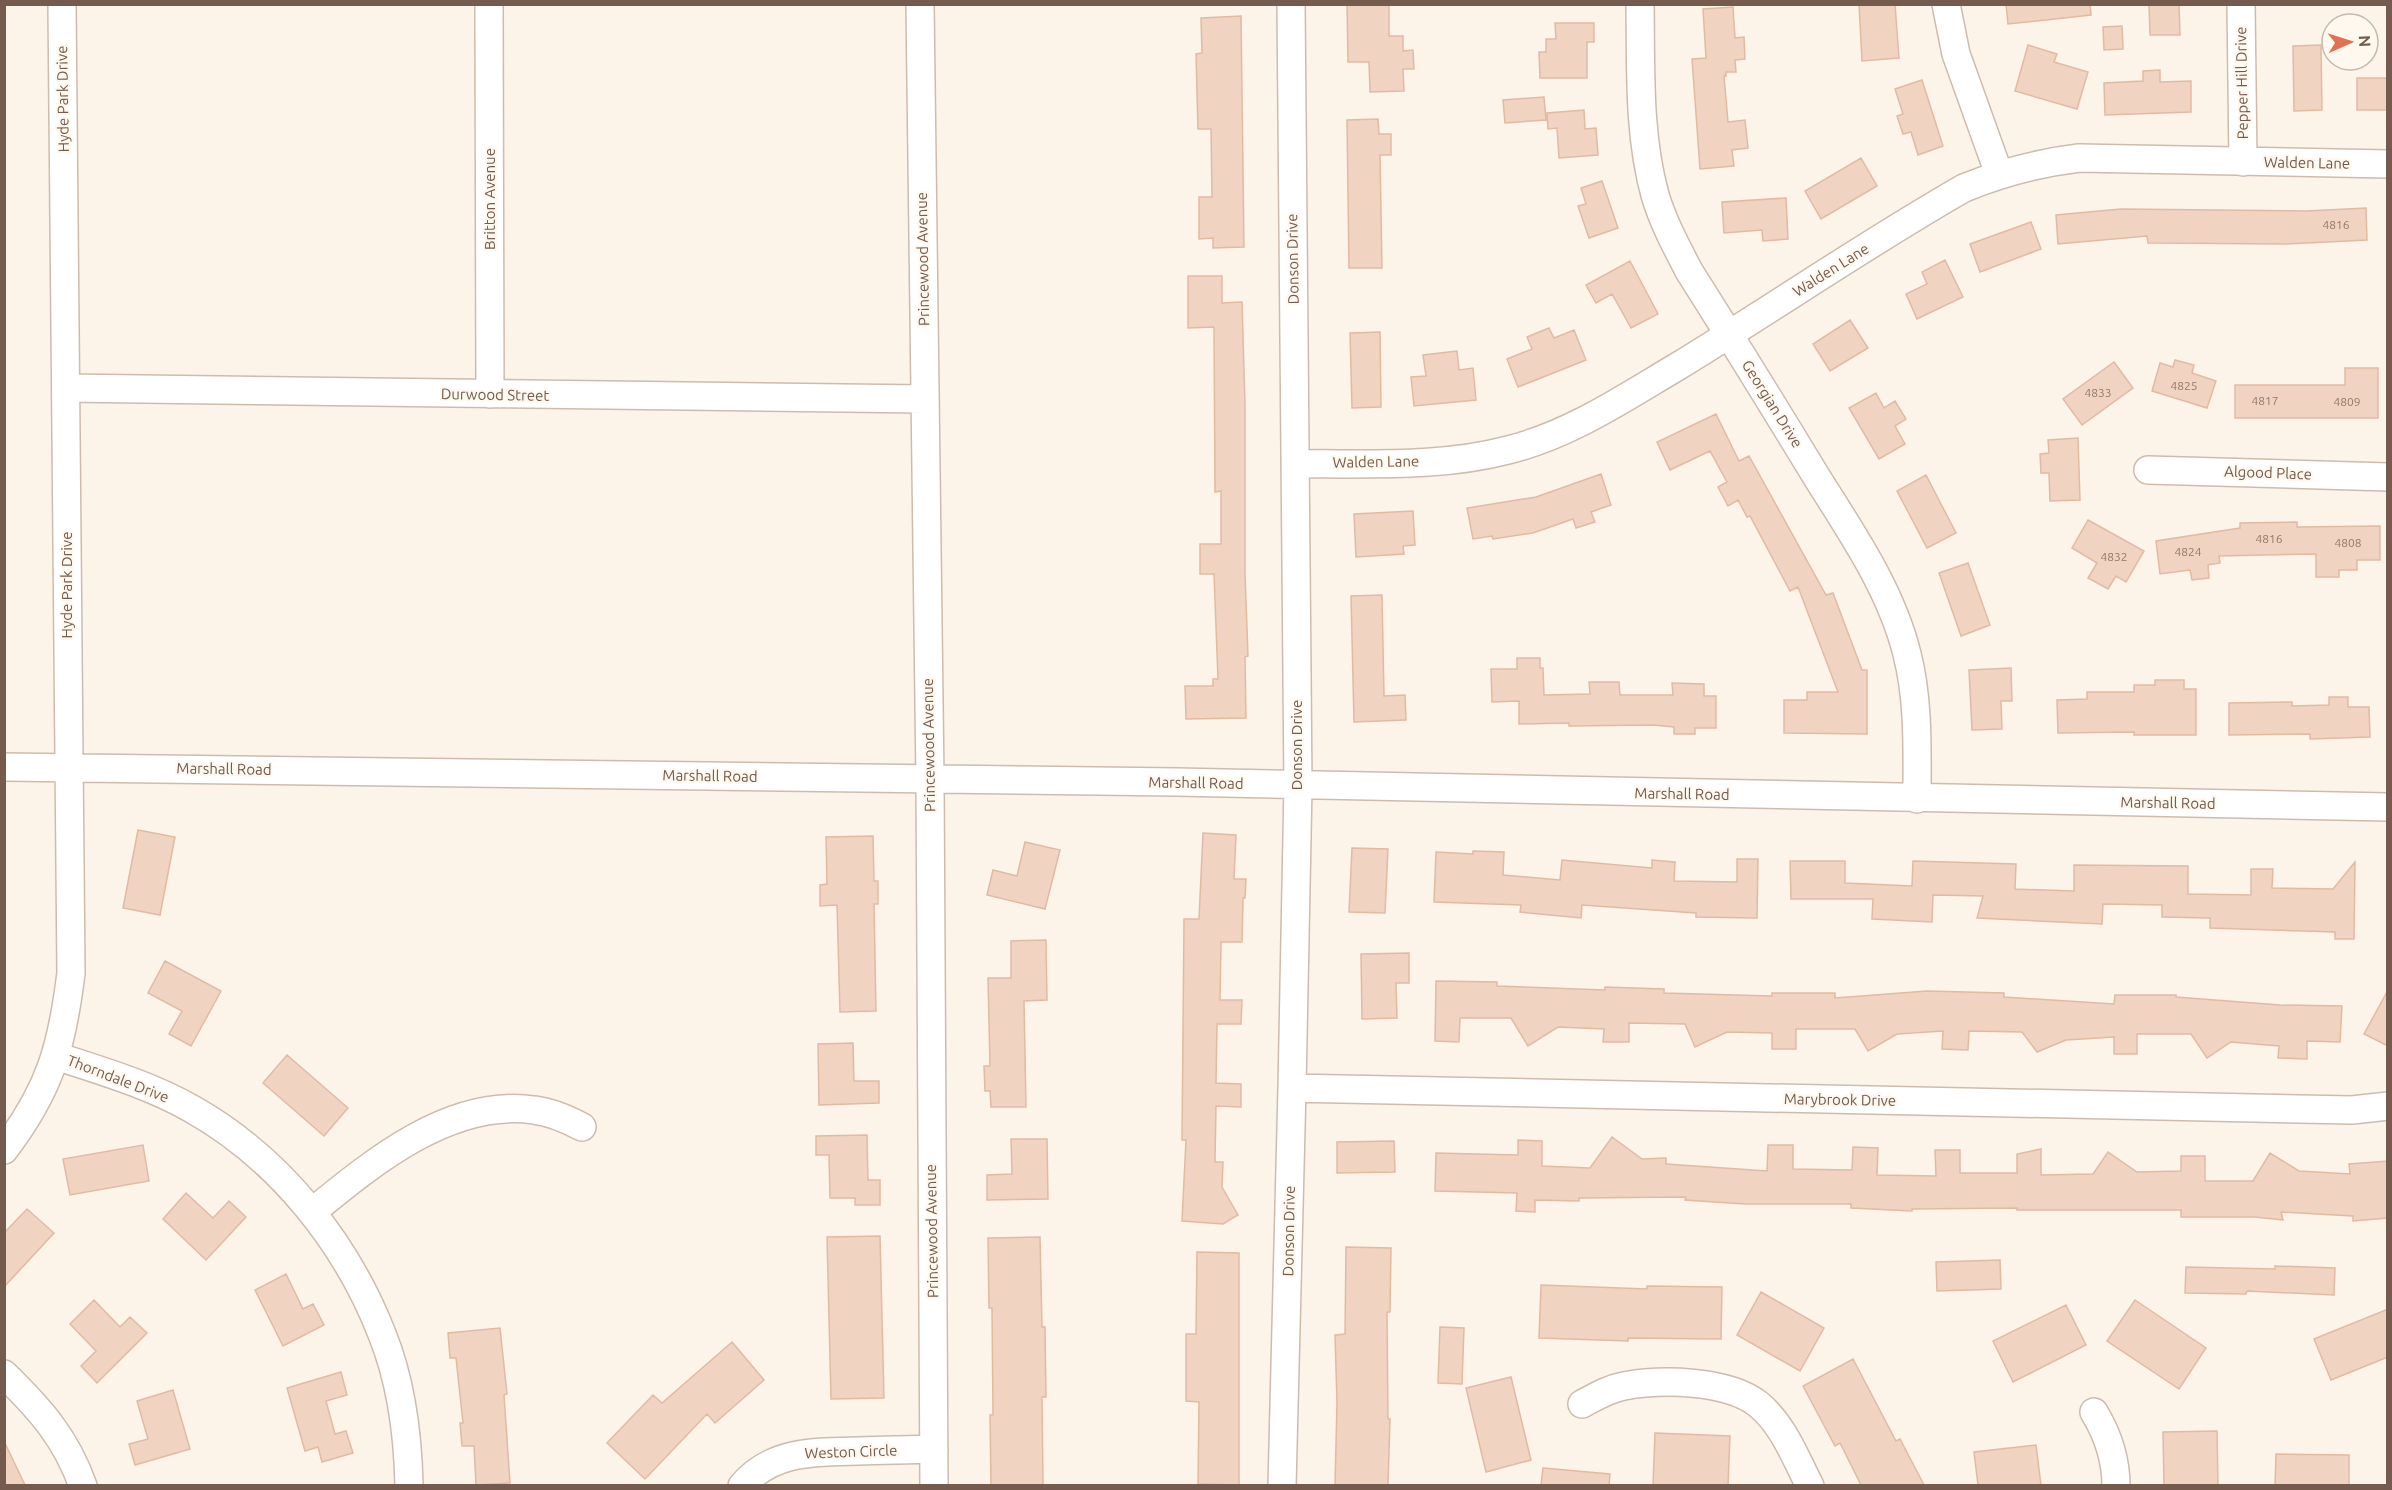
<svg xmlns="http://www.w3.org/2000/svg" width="2392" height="1490" font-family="Ubuntu,sans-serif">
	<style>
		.building { fill: #f0d3c1; stroke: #e2baa2; stroke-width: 1.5 }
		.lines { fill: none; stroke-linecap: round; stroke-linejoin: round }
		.minor-casing { stroke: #cdbcae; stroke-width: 30 }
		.minor { stroke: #fff; stroke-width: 27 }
		.labels { text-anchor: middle; stroke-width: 4.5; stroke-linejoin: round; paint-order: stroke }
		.number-label { font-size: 12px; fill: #94796a }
		.street-label { font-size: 15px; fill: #755b4d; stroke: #fef8ee }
	</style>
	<rect width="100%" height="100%" fill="#fcf4e8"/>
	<!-- building -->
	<path class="building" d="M1347,4H1389V36H1403V51L1413,50L1414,69H1403L1404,91L1370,92L1369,62H1348Z
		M1859,4H1895L1899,58L1862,61Z
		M2006,4H2090L2091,15L2008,24Z
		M2149,4H2179L2180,35H2150Z
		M1733,7L1735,38L1744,37L1745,59L1735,60L1736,72H1726V76H1724L1728,122L1745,120L1748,148L1732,150L1734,166L1700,169L1692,59L1706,58L1703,9Z
		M1241,16L1244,247L1213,248V238L1199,239V197H1212L1211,129H1198L1196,54L1202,53L1201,18Z
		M1555,23H1594V42H1587V78H1540L1539,52H1546V39H1556Z
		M2122,26L2123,49L2104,50L2103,27Z
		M2028,45L2057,54L2054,62L2088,72L2077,109L2015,91Z
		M2321,45L2322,110L2294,111L2293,46Z
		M2160,70V82L2191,81V112L2105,115L2104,83L2143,81V71Z
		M2357,78H2388V110H2357Z
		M1922,80L1943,146L1918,155L1911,132L1903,134L1897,116L1903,114L1895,89Z
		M1544,97L1546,120L1505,123L1503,100Z
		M1584,110L1585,129L1596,128L1598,155L1559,158L1557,128L1548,129L1547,113Z
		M1378,119L1379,134H1391V155H1380L1382,268H1349L1347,120Z
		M1861,158L1877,186L1821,219L1805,191Z
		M1602,181L1618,228L1589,238L1578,206L1586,204L1581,188Z
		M1786,198L1788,239L1763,241L1762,230L1724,233L1722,202Z
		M2366,208L2367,240L2285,244L2148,243L2147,236L2058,244L2056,215L2121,209L2306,211Z
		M2031,222L2041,249L1980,272L1970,244Z
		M1945,260L1963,297L1917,319L1906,294L1927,284L1922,272Z
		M1630,261L1658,314L1631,328L1612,294L1596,303L1586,285Z
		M1188,276H1222V303L1242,302L1245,404V573L1248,656L1245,657L1246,718L1186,719L1185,686H1213V679H1218L1214,574H1200V544H1221V491L1215,492L1214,327L1188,328Z
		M1850,320L1868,348L1830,371L1813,344Z
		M1549,328L1554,338L1574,330L1586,360L1518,387L1507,359L1532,349L1527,337Z
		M1380,332L1381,407L1352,408L1350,333Z
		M1457,351L1459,370L1473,368L1476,400L1414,406L1411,377L1426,376L1423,355Z
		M2175,360L2194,365L2192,373L2216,381L2207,408L2152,391L2160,363L2173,367Z
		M2114,362L2133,388L2082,425L2063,399Z
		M2345,368H2378V418H2235V385H2345Z
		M1876,393L1884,408L1895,401L1906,419L1895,426L1905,444L1879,459L1849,408Z
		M1716,414L1739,461L1749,456L1826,595L1833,593L1862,670H1867V734L1784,733V700H1807V692H1838L1798,587L1790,591L1750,516L1747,517L1738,500L1728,506L1718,487L1727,482L1710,451L1670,470L1657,442Z
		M2078,438L2080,500L2050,501L2049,473H2041L2040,454L2049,453L2048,440Z
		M1601,474L1611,505L1591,512L1595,522L1576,528L1573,519L1533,533L1493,539L1492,536L1473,539L1467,508L1536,497Z
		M1926,475L1956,533L1927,548L1897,491Z
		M1413,511L1415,545L1403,546L1404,554L1356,557L1354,514Z
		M2088,520L2144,551L2126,582L2116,576L2108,589L2088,578L2097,563L2072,548Z
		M2297,522V527L2380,526V560H2357V570H2339V577H2316V554L2219,556L2220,563L2208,565L2209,578L2192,580L2190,570L2160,574L2156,541L2240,528V523Z
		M1968,563L1990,625L1961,636L1939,573Z
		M1382,595L1384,696L1405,695L1406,720L1354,722L1351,596Z
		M1517,658H1540V668H1543L1544,695L1590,694L1589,682H1619L1620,695H1673L1672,683L1704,684V696H1716V728H1695V734H1674V727L1653,725L1569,726V723L1519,724V701L1492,702L1491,669H1517Z
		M2011,668L2012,701H2001L2002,729L1972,730L1969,670Z
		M2155,680H2184V689H2196V735H2134V732L2058,733L2057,700L2087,699V692H2134V685H2155Z
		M2329,697H2348V707H2369L2370,737L2310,739V734L2229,735V703L2292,702V706L2329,705Z
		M138,830L175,837L160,915L123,908Z
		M1203,833L1236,835L1234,879H1246L1245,898H1243L1242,942H1221L1220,1000H1242L1241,1024H1217L1216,1083L1241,1084V1107L1216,1106L1215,1162H1223L1222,1187L1238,1215L1223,1224L1182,1221L1186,1140H1182L1184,919H1199Z
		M873,836L874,881H878V904H874L876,1011L840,1012L837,905L820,906V885L827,884L826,837Z
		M1025,842L1060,850L1045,909L987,895L993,870L1017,876Z
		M1352,848L1388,849L1385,913L1349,912Z
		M1473,851L1504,852L1503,875L1560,880L1562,860L1652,868V860L1675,862L1674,881L1737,882V859H1758L1757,918L1696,917V913L1582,905L1581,918L1520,912L1521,905L1434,902L1436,852L1473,854Z
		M1790,861H1845V883L1912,886L1913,861L2016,864L2015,889L2074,891V865L2188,866V894L2251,895V869H2273L2272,888L2333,889L2355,862L2354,939H2335V932L2210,928V918L2162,917V905L2103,904L2102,924L1977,918L1983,896L1933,895L1932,922L1872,919L1873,899H1791Z
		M1046,940L1047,1000L1024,1001L1026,1107H991L990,1091H985L984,1066H990L988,978H1011V941Z
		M1409,953V983H1396L1397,1018L1362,1019L1361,954Z
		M165,961L221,991L191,1046L169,1034L182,1011L148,993Z
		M1436,981L1497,982V986L1605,990V987L1664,989V993L1772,996V993H1835V998L1927,991L2004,993V997L2114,1004L2115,995H2176V997L2280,1005L2342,1006L2340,1042L2307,1041V1059L2278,1058L2279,1046L2231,1042L2207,1058L2191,1034H2137V1054H2114V1037L2066,1040L2037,1052L2022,1032L1969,1031L1968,1050L1942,1049L1943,1031L1897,1034L1868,1051L1855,1029H1796V1049H1772V1033L1727,1032L1695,1047L1685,1024L1629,1023V1042H1603L1604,1029L1558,1027L1528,1046L1511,1018H1460L1459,1042L1435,1041Z
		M2388,990V1046L2364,1034Z
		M853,1043L854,1081H879V1103L819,1105L818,1044Z
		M287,1055L348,1108L324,1136L263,1083Z
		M867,1135L868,1180H880V1205H855V1198H830L829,1155H816V1136Z
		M1612,1137L1642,1159L1666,1158V1164L1767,1171L1768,1145H1793V1169L1852,1170L1853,1147L1878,1148L1877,1175L1936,1176L1935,1150H1960V1173H2017V1154L2041,1149V1175L2093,1174L2108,1152L2137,1172L2181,1171V1156H2205V1181H2253L2270,1153L2299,1171L2350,1174L2349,1164L2388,1161V1218L2353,1221V1216L2281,1212L2283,1220L2254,1217H2181V1210H2017V1208L1912,1209V1211L1851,1208V1204H1745L1685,1200L1686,1197L1579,1198V1201L1535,1200V1212L1516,1211L1517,1193L1435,1191L1436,1153L1518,1155V1140L1542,1141V1166L1590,1168Z
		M1011,1139H1047L1048,1199L987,1200V1175L1012,1174Z
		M1394,1141L1395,1172L1337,1173V1142Z
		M143,1145L149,1181L70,1195L63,1159Z
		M186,1193L213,1218L229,1201L246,1217L206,1260L163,1219Z
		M27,1209L54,1233L4,1287V1233Z
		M880,1236L884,1398L831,1399L827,1237Z
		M1040,1237L1042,1327H1045L1046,1397H1042L1043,1485H991L990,1415H993L992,1308H989L988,1238Z
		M1346,1247L1391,1248L1390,1312H1387L1388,1419H1390L1388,1485H1335L1337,1403L1335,1335L1345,1334Z
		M1197,1252L1239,1253V1485L1198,1484L1199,1402L1186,1401V1334H1196Z
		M2000,1260L2001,1289L1937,1291L1936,1262Z
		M2275,1266L2335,1268L2334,1295L2247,1291L2246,1294L2185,1293L2186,1267L2275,1269Z
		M286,1274L303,1309L313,1304L324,1325L283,1346L255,1290Z
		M1541,1285L1647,1289V1286L1722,1287L1721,1339L1628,1338V1341L1539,1338Z
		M1761,1292L1824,1328L1800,1371L1737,1335Z
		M94,1300L120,1327L130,1317L147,1333L97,1383L81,1366L96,1351L70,1324Z
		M2135,1300L2206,1348L2179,1389L2107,1341Z
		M2066,1305L2086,1345L2013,1382L1993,1341Z
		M2388,1309V1357L2331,1380L2314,1339Z
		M1440,1327L1464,1328L1462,1384L1438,1383Z
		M500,1328L507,1394L504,1395L510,1483L476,1485L474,1446H462L460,1423H463L456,1358H450L448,1333Z
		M732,1342L764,1380L715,1423L707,1414L645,1479L607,1443L653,1395L662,1403Z
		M1853,1359L1896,1441L1900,1439L1924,1485H1861L1840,1443L1835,1446L1803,1386Z
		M341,1372L347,1395L326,1401L335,1434L346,1431L353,1453L322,1462L318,1447L305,1451L287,1388Z
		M1511,1377L1531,1460L1486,1472L1466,1388Z
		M173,1390L190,1449L135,1465L129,1444L148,1439L137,1401Z
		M2217,1431L2218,1485H2164L2163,1432Z
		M1655,1433L1730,1436L1728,1485H1653Z
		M4,1441L25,1485H4Z
		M2036,1445L2041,1485H1978L1974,1452Z
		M2276,1454L2349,1455V1485H2275Z
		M1543,1468L1610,1474L1609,1485H1541Z"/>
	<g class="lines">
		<!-- minor casing -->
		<g class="minor-casing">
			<path id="minor" d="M489,4L490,394
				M920,4L930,780L934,1486
				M1640,4C1641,69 1638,133 1655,195C1663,222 1676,246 1689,271C1732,339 1774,407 1816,476C1851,532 1891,589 1907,654C1919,701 1917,750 1917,799
				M1946,4L1956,54L1999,174
				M2241,4L2243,162
				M66,388L924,399
				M1296,464C1366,463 1440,468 1508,450C1569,435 1621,400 1675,368C1772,309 1866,244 1964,188C2003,172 2037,163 2079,158L2388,164
				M2148,470L2388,477
				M4,767L1177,782L2388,807
				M56,1056C102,1071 150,1085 192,1109C279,1158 346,1242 382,1334C401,1381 408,1435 409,1486
				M1292,1088L2352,1110L2388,1106
				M4,1150C50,1090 62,1047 71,973L62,4
				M312,1212C372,1163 450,1098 534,1110C551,1112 567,1119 582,1127
				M4,1374C40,1409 66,1438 83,1486
				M1582,1404C1595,1397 1608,1389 1624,1386C1662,1379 1727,1380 1758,1404C1783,1424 1796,1459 1810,1486
				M2094,1412C2108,1435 2116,1458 2116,1486
				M742,1486C772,1450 816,1452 859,1451C884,1450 909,1450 934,1449
				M1282,1486L1292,1088L1298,786L1291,4"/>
		</g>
		<!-- minor -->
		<use href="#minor" class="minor"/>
	</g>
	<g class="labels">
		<!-- number labels -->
		<g class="number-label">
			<text x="2336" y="229">4816</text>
			<text x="2184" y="390">4825</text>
			<text x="2098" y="397">4833</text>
			<text x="2265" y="405">4817</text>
			<text x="2347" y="406">4809</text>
			<text x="2269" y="543">4816</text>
			<text x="2348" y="547">4808</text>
			<text x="2188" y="556">4824</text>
			<text x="2114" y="561">4832</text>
		</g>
		<!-- street labels -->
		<g class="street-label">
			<text transform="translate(2242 83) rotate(-91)" y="5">Pepper Hill Drive</text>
			<text transform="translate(63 99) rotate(-91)" y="5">Hyde Park Drive</text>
			<text transform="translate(2307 163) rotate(1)" y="5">Walden Lane</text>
			<text transform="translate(490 199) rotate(-90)" y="5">Britton Avenue</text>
			<text transform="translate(923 259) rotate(-91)" y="5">Princewood Avenue</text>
			<text transform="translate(1293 259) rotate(-91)" y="5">Donson Drive</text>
			<text transform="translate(1831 270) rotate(-32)" y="5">Walden Lane</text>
			<text transform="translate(495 395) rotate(1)" y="5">Durwood Street</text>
			<text transform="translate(1772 404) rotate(58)" y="5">Georgian Drive</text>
			<text transform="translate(1376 462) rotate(-1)" y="5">Walden Lane</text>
			<text transform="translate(2268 473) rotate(2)" y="5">Algood Place</text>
			<text transform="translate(67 585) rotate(-90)" y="5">Hyde Park Drive</text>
			<text transform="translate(929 745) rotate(-91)" y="5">Princewood Avenue</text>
			<text transform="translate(1297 745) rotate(-90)" y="5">Donson Drive</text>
			<text transform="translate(224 769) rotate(1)" y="5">Marshall Road</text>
			<text transform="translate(710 776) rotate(1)" y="5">Marshall Road</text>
			<text transform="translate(1196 783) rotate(1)" y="5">Marshall Road</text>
			<text transform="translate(1682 794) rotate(1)" y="5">Marshall Road</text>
			<text transform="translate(2168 803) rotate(1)" y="5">Marshall Road</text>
			<text transform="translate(118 1079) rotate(21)" y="5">Thorndale Drive</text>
			<text transform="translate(1840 1100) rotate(1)" y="5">Marybrook Drive</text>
			<text transform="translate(932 1231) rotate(-91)" y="5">Princewood Avenue</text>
			<text transform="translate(1289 1231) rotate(-89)" y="5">Donson Drive</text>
			<text transform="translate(851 1452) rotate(-2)" y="5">Weston Circle</text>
		</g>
	</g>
	<!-- border -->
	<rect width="2392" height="1490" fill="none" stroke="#755b4d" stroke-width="12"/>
	<!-- north arrow -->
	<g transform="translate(2350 42) rotate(87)"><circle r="28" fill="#fef8ee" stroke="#c7b9ae" stroke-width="1.5"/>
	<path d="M0-4.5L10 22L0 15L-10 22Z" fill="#e07253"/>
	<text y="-9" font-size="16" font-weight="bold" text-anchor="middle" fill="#755b4d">N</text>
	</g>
</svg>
